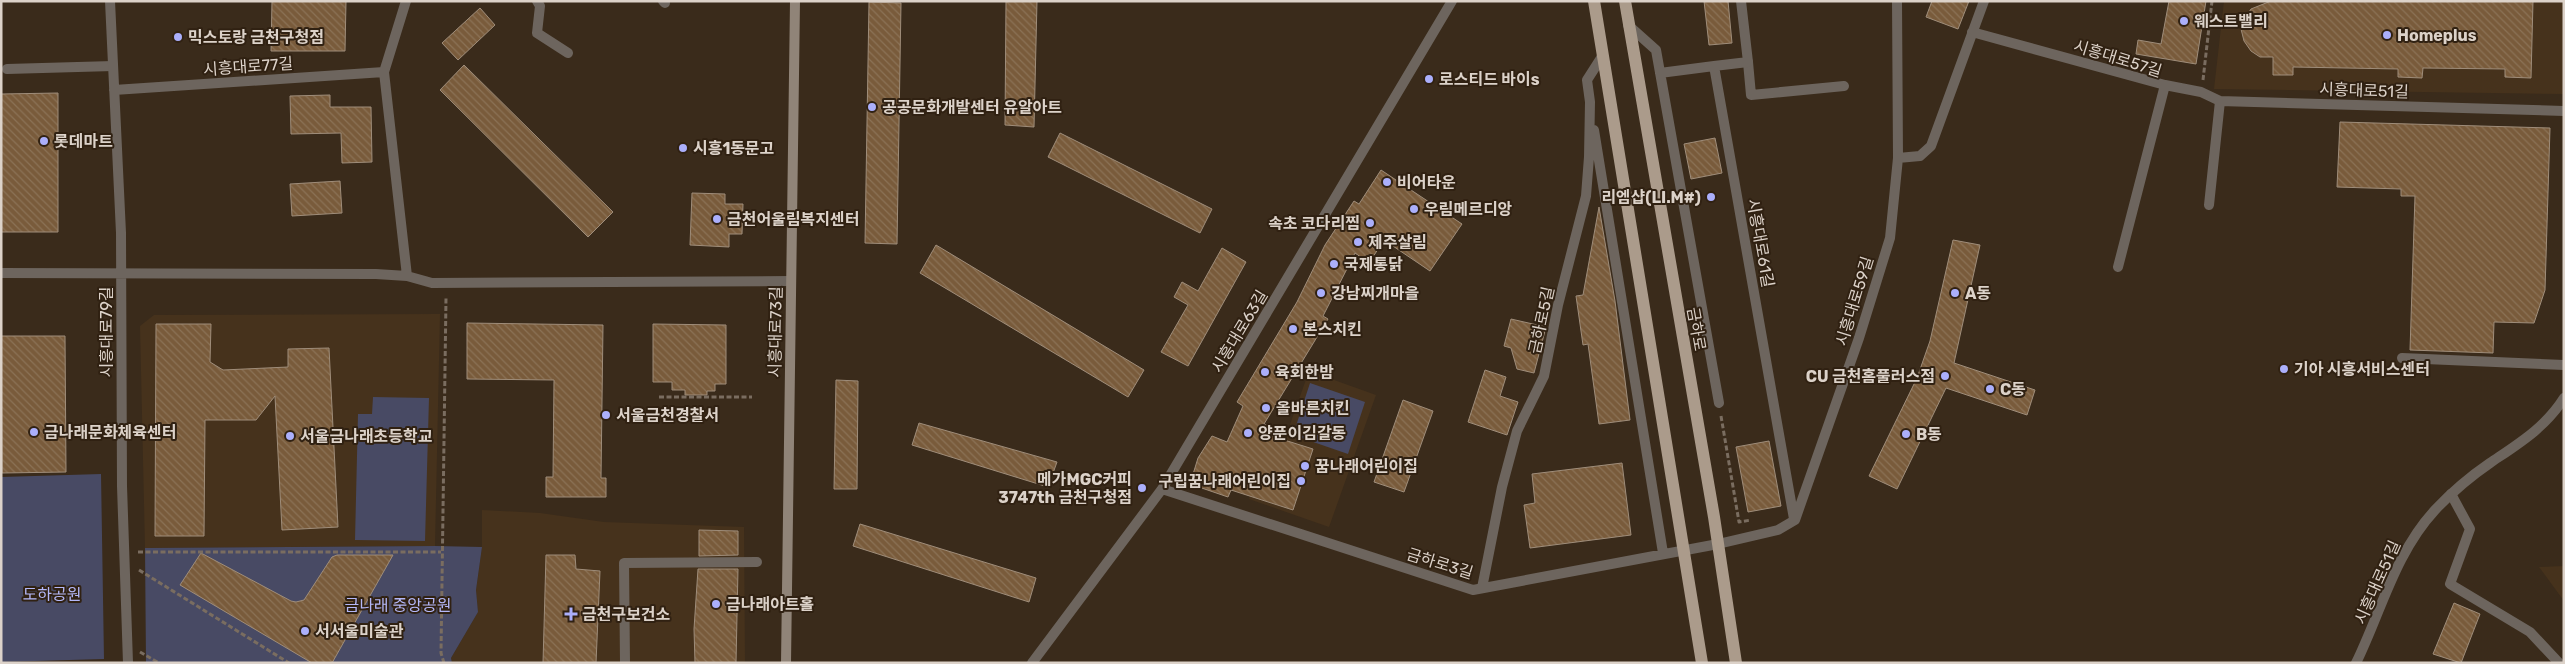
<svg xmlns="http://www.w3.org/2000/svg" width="2565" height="664" font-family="Rubik,'Noto Sans KR',sans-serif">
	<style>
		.built { fill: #46321c }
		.green { fill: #484a64 }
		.building { fill: url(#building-back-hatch); stroke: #9f8d7a }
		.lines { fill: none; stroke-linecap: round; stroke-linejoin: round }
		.path { stroke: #7a6d60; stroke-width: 3; stroke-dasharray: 5 2.5; stroke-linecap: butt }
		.lane { stroke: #6d655e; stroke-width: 10 }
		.street { stroke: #6d655e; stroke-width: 10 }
		.secondary { stroke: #908478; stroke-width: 10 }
		.primary { stroke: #ab9b8b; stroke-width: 12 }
		.poi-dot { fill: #abaffb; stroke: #302112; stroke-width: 2 }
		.labels { text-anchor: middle; stroke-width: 4; stroke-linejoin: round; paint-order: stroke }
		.poi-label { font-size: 16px; font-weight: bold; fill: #dcd2c9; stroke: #302112; text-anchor: start }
		.street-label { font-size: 16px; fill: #dcd2c9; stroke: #302112 }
		.park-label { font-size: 16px; fill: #b4b8f8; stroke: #302112 }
	</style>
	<defs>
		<pattern id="building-back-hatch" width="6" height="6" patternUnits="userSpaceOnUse" patternTransform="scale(1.25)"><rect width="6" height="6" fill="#795b3b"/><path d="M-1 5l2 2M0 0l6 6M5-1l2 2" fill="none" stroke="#8b7256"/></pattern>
	</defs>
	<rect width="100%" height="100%" fill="#3a2b1b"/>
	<!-- built -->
	<path class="built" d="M2224,1H2564V94L2214,89Z
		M440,314L435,546L145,548L140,326L154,315Z
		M1309,371L1376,395L1329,527L1249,499L1273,428L1287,433Z
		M482,510L540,513L604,522L744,527L745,663H452L451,658L478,612L476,590L482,547Z
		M2564,566V601L2539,567Z"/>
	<!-- green -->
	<path class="green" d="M1310,383L1365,402L1348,454L1293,435Z
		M373,397L429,398L425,541L355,540L358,414H372Z
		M101,474L104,659L1,662V477Z
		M435,546L482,547L476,590L478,612L451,658L452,663H146L145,548Z"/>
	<!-- building -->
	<path class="building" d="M272,1H346L345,51H271Z
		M1006,1H1037L1034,127L1005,125Z
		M1704,1H1728L1732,43L1709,45Z
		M1932,1H1969L1958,29L1926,17Z
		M2169,1H2206L2196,64L2136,54L2138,40L2161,44Z
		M2271,1H2533L2531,78L2505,77V69L2423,68L2422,78L2398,77V69L2293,67V75H2273V57H2260L2251,51L2244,41L2241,29L2245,18L2251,9Z
		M869,2L901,3L897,244L865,243Z
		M480,8L495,25L458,60L442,43Z
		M464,65L613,212L588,237L440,90Z
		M58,93V232H1V94Z
		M330,95V107H371L372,162L342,163L341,133L291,134L290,96Z
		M2340,122L2550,128L2545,290L2534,323L2494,322L2493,353L2410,350L2415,196H2401V189L2337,187Z
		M1060,133L1212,209L1200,233L1048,157Z
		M1715,138L1722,173L1691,179L1684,144Z
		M1381,170L1462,224L1430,271L1384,240L1369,263L1355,253L1323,316L1328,319L1264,424L1269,426L1265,434L1313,449L1293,510L1231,490L1228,497L1190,484L1198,458L1212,436L1227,442L1243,406L1237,402L1297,302L1325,245L1354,201L1359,204Z
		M340,181L342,213L292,216L290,184Z
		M692,193L725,194V204H743L742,234H729V247L690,245Z
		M1599,207L1615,301L1630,420L1599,424L1588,344L1583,345L1576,296L1583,295Z
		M1953,240L1980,245L1954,363L2035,390L2027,415L1946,388L1897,489L1869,476L1917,378L1930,341Z
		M936,245L1144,370L1128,397L920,273Z
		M1222,248L1246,262L1188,366L1161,352L1188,305L1174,297L1182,282L1198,291Z
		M1511,319L1546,327L1534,373L1517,369L1511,348L1504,346Z
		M467,323L603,325L601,478H606V497H546V477H553L554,380L467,379Z
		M156,324H211L210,362L223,370L288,367V349L329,348L338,527L282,530L275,396L256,420H205L204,536H155Z
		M653,324L726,325V384H715V391H707V395H685V390H672V382H653Z
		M1,336H65L66,472L2,473Z
		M1485,370L1506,377L1500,396L1518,402L1507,435L1468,422Z
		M836,380L858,381L857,489H834Z
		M1403,400L1433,411L1404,492L1374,482Z
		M919,423L1057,462L1048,487L912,445Z
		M1769,441L1781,506L1748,512L1736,447Z
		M1622,463L1631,535L1530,548L1524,505L1535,503L1532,474Z
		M860,524L1036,578L1029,602L853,546Z
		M699,530L738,531V555L699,556Z
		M201,553L291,601L296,602L304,600L332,557L337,555H393L332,663H312L180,585Z
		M546,555H575L576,569L600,571L596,663H543Z
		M698,569H738L736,663H695L694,629Z
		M2454,603L2480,614L2461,663L2433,654Z"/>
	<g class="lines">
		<!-- path -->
		<path class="path" d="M2203,80L2212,1
			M659,397H752
			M1721,416L1739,522L1751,520
			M138,552H441
			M139,570L289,663
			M140,652L159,663
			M444,663L441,653L446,298"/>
		<!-- lane -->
		<path class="lane" d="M1748,62L1751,95L1844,86
			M7,69L113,66
			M2402,358L2564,365
			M2451,494L2470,529L2450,584L2530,632L2559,663"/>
		<!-- street -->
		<path class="street" d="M110,1L121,233L122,486L128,663
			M406,1L384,72L407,276
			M537,1L540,6L537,33L568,53
			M663,1L665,3
			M1741,1L1748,62L1714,66L1794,519
			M1628,25L1656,50L1719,403
			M1972,32L2165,85L2201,92L2220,101L2564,111
			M1660,73L1714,66
			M114,90L384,72
			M1594,130L1663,553
			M1898,158L1920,156L1931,146L1984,1
			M2209,205L2220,101
			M2118,267L2165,85
			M1,273L376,274L407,276L432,283L791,281
			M1162,489L1473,590L1718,544L1778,530L1795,520L1859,338L1890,238L1898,158L1897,1
			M1482,588L1502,487L1517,431L1544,376L1558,305L1586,196L1589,157L1590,102L1587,80L1603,55
			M625,663L624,563L757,562
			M1032,663L1162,489L1452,1
			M2356,663C2381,612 2395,553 2435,510C2451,493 2471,476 2490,463C2518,444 2545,428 2564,398"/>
		<!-- secondary -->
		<path class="secondary" d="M786,663L795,1"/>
		<!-- primary -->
		<path class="primary" d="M1594,1L1702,663
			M1625,1L1714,517L1736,663"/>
	</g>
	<!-- markers -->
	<g class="poi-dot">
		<circle cx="2184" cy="21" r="5"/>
		<circle cx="2387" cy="35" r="5"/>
		<circle cx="178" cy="37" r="5"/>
		<circle cx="1429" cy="79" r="5"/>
		<circle cx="872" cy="107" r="5"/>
		<circle cx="44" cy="141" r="5"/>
		<circle cx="683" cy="148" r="5"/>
		<circle cx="1387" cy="182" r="5"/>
		<circle cx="1711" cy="197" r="5"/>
		<circle cx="1414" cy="209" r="5"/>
		<circle cx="717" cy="219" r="5"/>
		<circle cx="1370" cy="223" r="5"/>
		<circle cx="1358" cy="242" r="5"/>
		<circle cx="1334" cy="264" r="5"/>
		<circle cx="1321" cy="293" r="5"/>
		<circle cx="1955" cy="293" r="5"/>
		<circle cx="1293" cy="329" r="5"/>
		<circle cx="2284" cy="369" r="5"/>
		<circle cx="1265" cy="372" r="5"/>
		<circle cx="1945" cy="376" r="5"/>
		<circle cx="1990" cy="389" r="5"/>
		<circle cx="1266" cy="408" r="5"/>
		<circle cx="606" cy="415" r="5"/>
		<circle cx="34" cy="432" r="5"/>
		<circle cx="1248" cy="433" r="5"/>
		<circle cx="1906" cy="434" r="5"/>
		<circle cx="290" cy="436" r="5"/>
		<circle cx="1305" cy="466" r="5"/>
		<circle cx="1301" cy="481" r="5"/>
		<circle cx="1142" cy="488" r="5"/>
		<circle cx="716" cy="604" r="5"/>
		<path d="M568.5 606.5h5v5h5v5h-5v5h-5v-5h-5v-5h5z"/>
		<circle cx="305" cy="631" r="5"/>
	</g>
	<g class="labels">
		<!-- poi labels -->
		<g class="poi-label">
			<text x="2194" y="27">웨스트밸리</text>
			<text x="2397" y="41">Homeplus</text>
			<text x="188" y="43">믹스토랑 금천구청점</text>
			<text x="1439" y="85">로스티드 바이s</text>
			<text x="882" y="113">공공문화개발센터 유알아트</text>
			<text x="54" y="147">롯데마트</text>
			<text x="693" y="154">시흥1동문고</text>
			<text x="1397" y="188">비어타운</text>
			<text x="1701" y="203" text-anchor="end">리엠샵(LI.M#)</text>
			<text x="1424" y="215">우림메르디앙</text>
			<text x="727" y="225">금천어울림복지센터</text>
			<text x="1360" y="229" text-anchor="end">속초 코다리찜</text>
			<text x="1368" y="248">제주살림</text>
			<text x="1344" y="270">국제통닭</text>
			<text x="1331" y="299">강남찌개마을</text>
			<text x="1965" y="299">A동</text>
			<text x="1303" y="335">본스치킨</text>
			<text x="2294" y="375">기아 시흥서비스센터</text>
			<text x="1275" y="378">육회한밤</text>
			<text x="1935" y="382" text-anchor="end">CU 금천홈풀러스점</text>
			<text x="2000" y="395">C동</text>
			<text x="1276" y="414">올바른치킨</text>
			<text x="616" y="421">서울금천경찰서</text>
			<text x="44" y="438">금나래문화체육센터</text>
			<text x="1258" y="439">양푼이김갈동</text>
			<text x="1916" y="440">B동</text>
			<text x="300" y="442">서울금나래초등학교</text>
			<text x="1315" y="472">꿈나래어린이집</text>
			<text x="1132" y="485" text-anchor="end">메가MGC커피<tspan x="1132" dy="18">3747th 금천구청점</tspan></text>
			<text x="1291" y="487" text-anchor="end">구립꿈나래어린이집</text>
			<text x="726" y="610">금나래아트홀</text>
			<text x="582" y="620">금천구보건소</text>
			<text x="315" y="637">서서울미술관</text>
		</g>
		<!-- street labels -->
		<g class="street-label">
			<text transform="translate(2118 58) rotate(17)" y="6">시흥대로57길</text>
			<text transform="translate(248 66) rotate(-4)" y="6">시흥대로77길</text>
			<text transform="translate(2364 90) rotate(2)" y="6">시흥대로51길</text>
			<text transform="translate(1761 243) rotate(80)" y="6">시흥대로61길</text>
			<text transform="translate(1854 301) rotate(-73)" y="6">시흥대로59길</text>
			<text transform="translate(1541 320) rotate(-78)" y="6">금하로5길</text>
			<text transform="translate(1697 329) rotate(80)" y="6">금하로</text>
			<text transform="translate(1239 331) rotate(-59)" y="6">시흥대로63길</text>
			<text transform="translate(106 332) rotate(-90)" y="6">시흥대로79길</text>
			<text transform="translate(775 332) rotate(-89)" y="6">시흥대로73길</text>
			<text transform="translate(1440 563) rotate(17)" y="6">금하로3길</text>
			<text transform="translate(2377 582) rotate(-66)" y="6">시흥대로51길</text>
		</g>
		<!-- park labels -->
		<g class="park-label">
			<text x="52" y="600">도하공원</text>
			<text x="398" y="611">금나래 중앙공원</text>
		</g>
	</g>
	<!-- border -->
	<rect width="2565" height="664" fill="none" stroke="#dcd2c9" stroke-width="5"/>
</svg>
